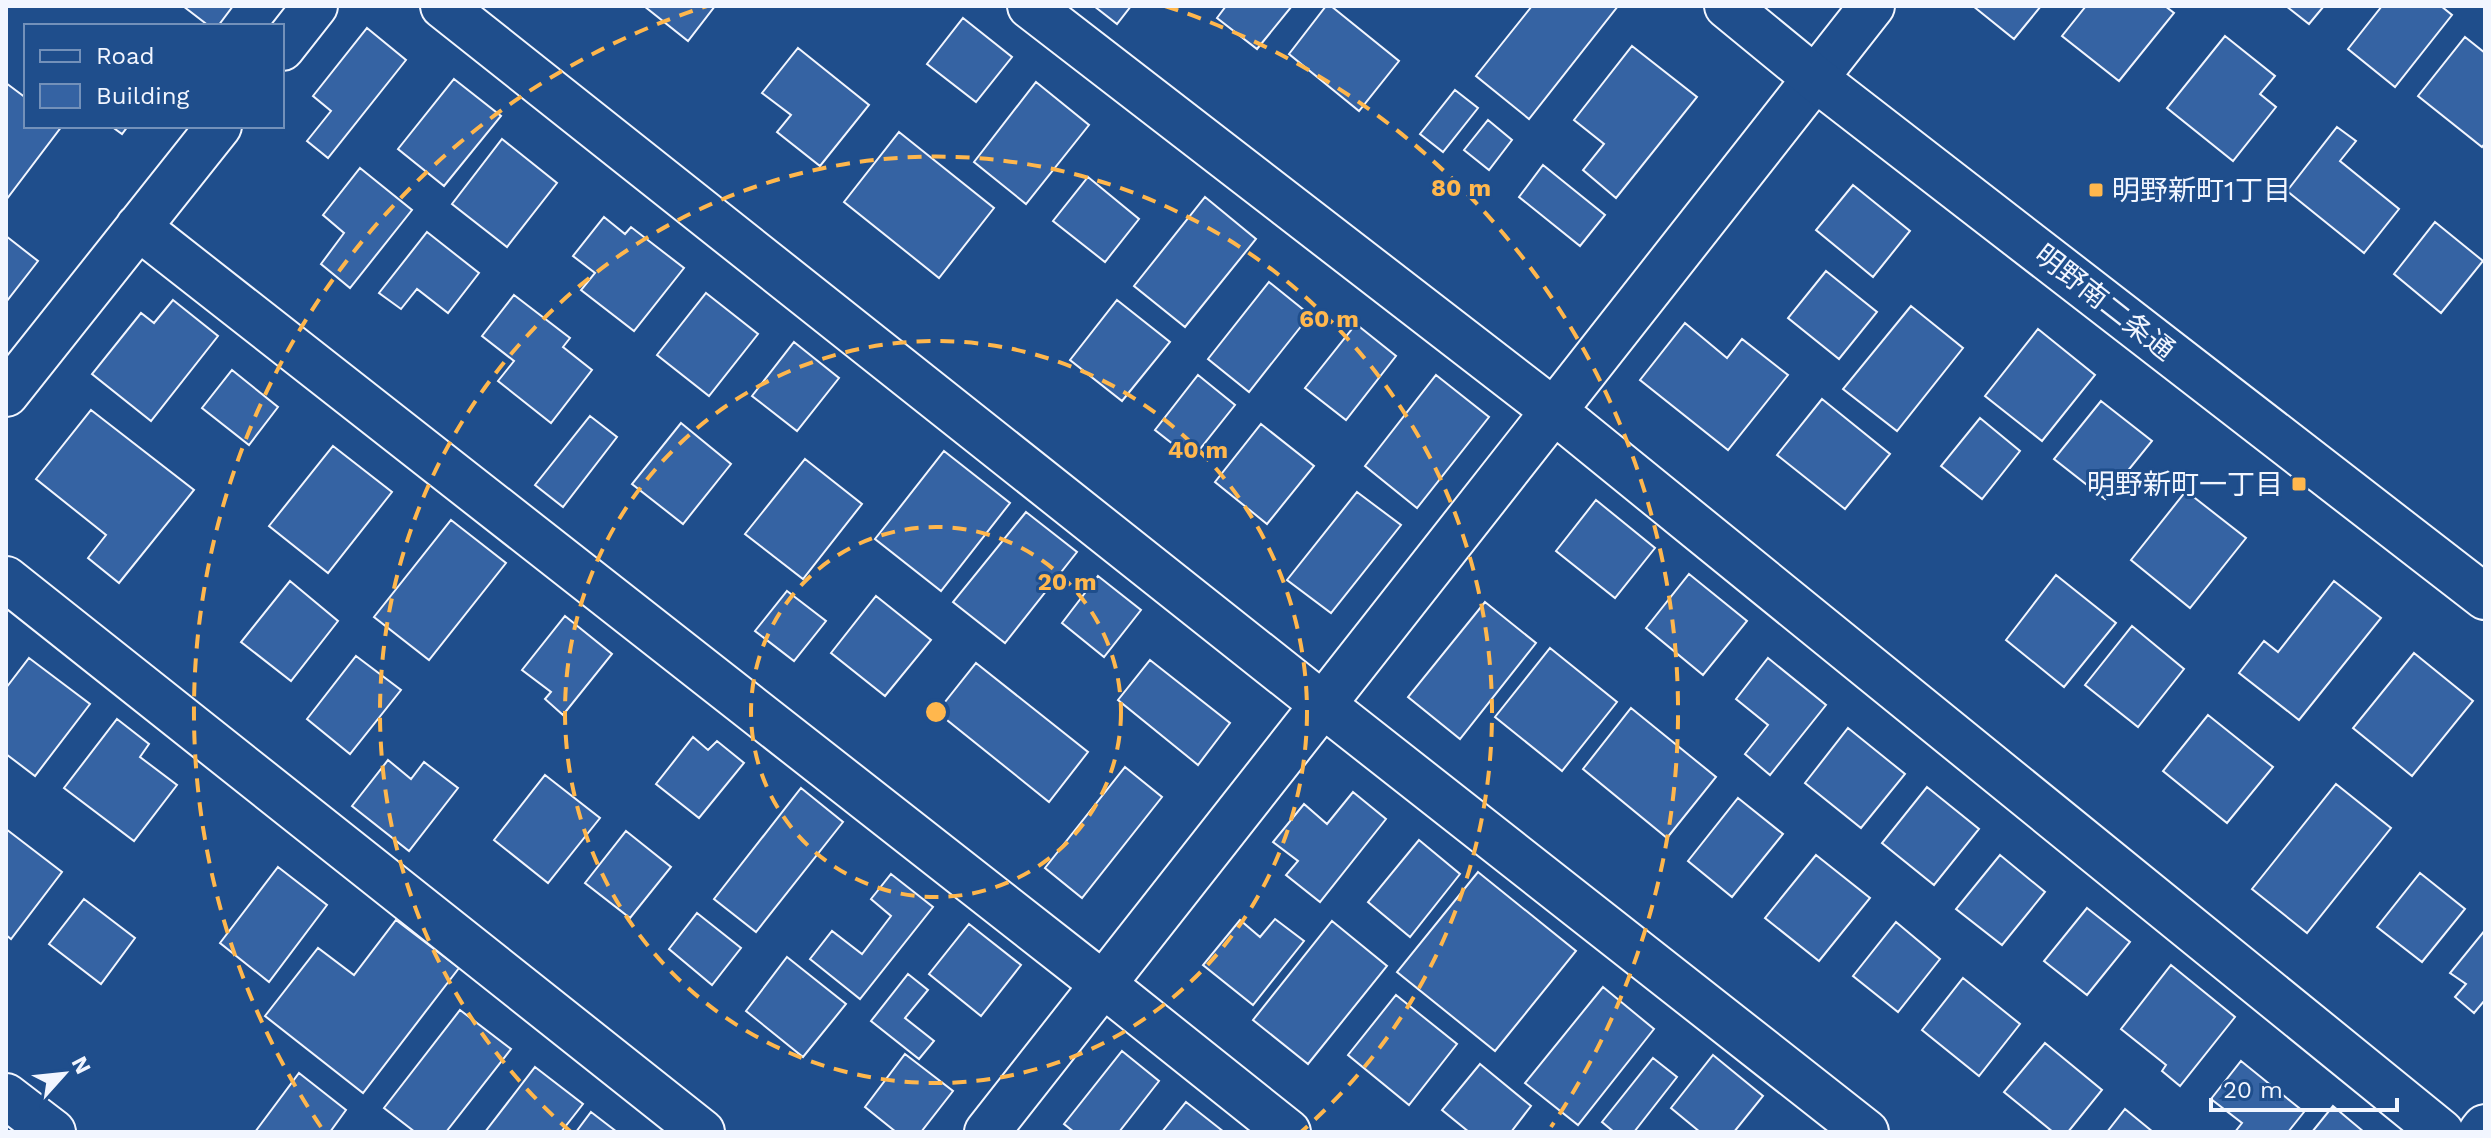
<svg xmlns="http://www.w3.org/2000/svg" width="2491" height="1138" font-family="'Work Sans','Noto Sans JP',sans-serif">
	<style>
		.building { fill: #3563a3; stroke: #f2f6ff; stroke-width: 2 }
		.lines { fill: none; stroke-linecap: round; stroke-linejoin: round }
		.street-casing { stroke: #f2f6ff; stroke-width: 48 }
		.secondary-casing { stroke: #f2f6ff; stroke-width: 48 }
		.street { stroke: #1f4e8c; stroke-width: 44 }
		.secondary { stroke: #1f4e8c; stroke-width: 44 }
		.ring { fill: none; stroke: #ffb74d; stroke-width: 4; stroke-dasharray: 14 10 }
		.poi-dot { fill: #ffb74d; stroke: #1f4e8c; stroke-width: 3 }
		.labels { text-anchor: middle; stroke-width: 6; stroke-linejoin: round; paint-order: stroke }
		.poi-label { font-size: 28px; fill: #f2f6ff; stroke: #1f4e8c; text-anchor: start }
		.street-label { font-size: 28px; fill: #f2f6ff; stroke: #1f4e8c }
		.centre { fill: #ffb74d; stroke: #1f4e8c; stroke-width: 4 }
		.ring-label { font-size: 24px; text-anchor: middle; font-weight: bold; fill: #ffb74d; stroke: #1f4e8c; stroke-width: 6; stroke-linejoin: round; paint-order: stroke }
	</style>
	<rect width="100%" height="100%" fill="#1f4e8c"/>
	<!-- building -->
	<path class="building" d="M183,6H233L218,26H209Z
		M644,6H715L688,41Z
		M1094,6H1131L1117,24Z
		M1226,6H1292L1257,49L1217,18Z
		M1326,6H1331L1399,61L1359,111L1289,54Z
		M1532,6H1618L1529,119L1476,76Z
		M1973,6H2041L2014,39Z
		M2086,6H2165L2174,13L2119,81L2062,36Z
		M2286,6H2324L2309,24Z
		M2382,6H2441L2452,15L2395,87L2348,49Z
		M963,18L1012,57L976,102L927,64Z
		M367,28L406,60L328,158L307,141L331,111L313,96Z
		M2225,36L2275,76L2260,94L2276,107L2233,161L2167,108Z
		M2465,37L2485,53V143L2482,147L2418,96Z
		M1632,46L1697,97L1616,198L1583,170L1604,144L1574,120Z
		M798,48L869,105L820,166L777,132L791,115L762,93Z
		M454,79L501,116L444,186L398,149Z
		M1036,82L1089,125L1026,204L974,162Z
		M6,83L26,98V126H62L6,200Z
		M1455,90L1478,108L1443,152L1420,134Z
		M1488,120L1512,140L1489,170L1464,150Z
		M111,126H128L122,134Z
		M2337,127L2356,141L2340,161L2399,209L2364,253L2287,191Z
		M899,132L994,208L939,278L844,202Z
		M502,139L557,183L507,247L452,204Z
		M1543,165L1605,215L1580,246L1519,197Z
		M360,168L412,210L350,288L321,264L344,233L323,215Z
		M1088,177L1139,219L1105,262L1053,221Z
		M1853,185L1910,231L1873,277L1816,230Z
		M1205,197L1256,239L1185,327L1134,286Z
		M604,217L625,234L631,227L684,268L634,331L581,290L595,273L573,256Z
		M2435,222L2483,261L2441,313L2394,274Z
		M427,232L479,273L448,313L417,289L401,309L379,293Z
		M6,236L38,261L6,302Z
		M1826,271L1877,312L1839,359L1788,318Z
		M1269,282L1310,315L1249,392L1208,359Z
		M706,293L758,334L709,396L657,355Z
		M514,295L570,338L563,347L592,370L551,423L498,381L514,361L482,336Z
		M173,300L218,336L151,421L92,374L141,313L154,323Z
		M1117,300L1170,342L1122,401L1070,360Z
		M1911,306L1963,348L1897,431L1843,389Z
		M1685,323L1727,358L1742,339L1788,375L1728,450L1640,380Z
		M1356,324L1396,356L1346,420L1305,388Z
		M2038,329L2095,375L2042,441L1985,396Z
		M794,342L839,378L797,431L752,396Z
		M232,370L278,407L249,445L202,408Z
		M1198,375L1235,405L1192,459L1155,430Z
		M1436,375L1489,417L1417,508L1365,466Z
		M1822,399L1890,454L1845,509L1777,455Z
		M2101,401L2152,441L2105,499L2054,459Z
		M91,410L194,490L119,583L88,558L106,535L36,479Z
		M590,416L617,437L563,507L535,485Z
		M1980,418L2020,451L1982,499L1941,466Z
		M681,423L731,464L683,524L632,484Z
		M1261,424L1314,466L1267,524L1215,482Z
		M333,446L392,492L328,573L269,526Z
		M944,451L1010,503L941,591L875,539Z
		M805,459L862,504L803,579L745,534Z
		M2186,491L2246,538L2190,608L2131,560Z
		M1357,492L1401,525L1331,613L1287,580Z
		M1596,500L1655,548L1615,598L1556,551Z
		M1026,512L1077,552L1005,643L953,602Z
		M451,520L506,563L429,660L374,617Z
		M1689,574L1747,621L1703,675L1646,628Z
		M2056,575L2116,623L2064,687L2006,640Z
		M1098,576L1141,610L1104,657L1062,623Z
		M290,581L338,621L291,681L241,642Z
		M2334,581L2381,618L2299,720L2239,673L2264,641L2278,652Z
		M787,591L826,621L794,661L755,631Z
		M876,596L931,640L885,696L831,653Z
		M1485,602L1536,643L1460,739L1408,697Z
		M565,616L612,654L563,715L545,699L551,692L522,670Z
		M2132,626L2184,669L2138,727L2085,685Z
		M1550,648L1617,702L1562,771L1495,717Z
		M2414,653L2473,701L2412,776L2353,728Z
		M356,656L401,690L350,754L307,719Z
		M29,658L90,704L35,776L6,754V688Z
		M1768,658L1826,705L1770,775L1745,754L1768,725L1736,699Z
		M1150,660L1230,723L1198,765L1118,700Z
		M976,663L1088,752L1049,802L937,712Z
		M1631,708L1716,777L1667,838L1583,769Z
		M2208,715L2273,767L2227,823L2163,771Z
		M117,719L149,744L140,757L177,785L134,841L64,788Z
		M1848,728L1905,774L1861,828L1805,783Z
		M693,737L708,750L717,741L744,763L699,818L656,784Z
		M388,760L411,779L424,762L458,788L409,851L352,806Z
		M1125,767L1162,797L1082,898L1045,868Z
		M545,775L600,818L548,883L494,840Z
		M2336,784L2391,828L2307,933L2252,889Z
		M1927,787L1979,829L1934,885L1882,843Z
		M801,788L843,822L756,932L714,899Z
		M1353,792L1386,819L1320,902L1286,875L1298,861L1273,842L1304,804L1327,824Z
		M1738,798L1783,834L1732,897L1688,861Z
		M6,829L62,872L11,939L6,935Z
		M626,831L671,867L630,918L585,883Z
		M1419,840L1460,874L1410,937L1368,902Z
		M1816,855L1870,898L1819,961L1765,918Z
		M2000,855L2045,892L2002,945L1956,909Z
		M278,867L327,905L269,982L220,943Z
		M1478,872L1576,951L1495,1051L1397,972Z
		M2420,873L2465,909L2422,962L2377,927Z
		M891,874L933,907L860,999L810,959L832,931L862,954L891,916L871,899Z
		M84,899L135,938L101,984L49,944Z
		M2087,908L2130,942L2087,995L2044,961Z
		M697,913L741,948L712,985L669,949Z
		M1275,919L1304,941L1253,1005L1203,965L1240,920L1260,937Z
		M396,920L459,968L363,1093L265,1016L318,948L354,975Z
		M1332,921L1387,966L1308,1064L1253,1020Z
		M1896,922L1940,959L1898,1012L1853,976Z
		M969,924L1021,965L981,1016L929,974Z
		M2485,930V1000L2474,1013L2455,997L2466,984L2450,973Z
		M787,957L846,1004L803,1057L746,1011Z
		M2171,965L2235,1017L2180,1086L2162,1071L2166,1065L2121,1029Z
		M908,974L928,990L905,1018L934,1041L919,1059L871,1021Z
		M1963,978L2020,1024L1979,1076L1922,1030Z
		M1603,987L1654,1029L1578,1125L1525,1083Z
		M1396,995L1457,1044L1409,1105L1348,1055Z
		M460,1010L511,1049L446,1132H415L384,1108Z
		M2045,1043L2102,1090L2068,1132H2053L2004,1092Z
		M1122,1051L1159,1081L1119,1132H1074L1064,1124Z
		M905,1054L953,1091L921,1132H896L865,1107Z
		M1713,1055L1763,1096L1734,1132H1700L1671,1108Z
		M1653,1058L1677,1077L1634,1132H1614L1602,1122Z
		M2241,1061L2304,1112L2288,1132H2235L2242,1123L2211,1099Z
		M1480,1064L1531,1106L1511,1132H1469L1442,1110Z
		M535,1067L583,1104L561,1132H485Z
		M299,1073L346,1110L330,1132H255Z
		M1186,1102L1224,1132H1162Z
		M2333,1106L2352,1122L2364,1132H2312Z
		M2125,1109L2153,1132H2107Z
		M591,1112L617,1132H576Z"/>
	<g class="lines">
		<!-- street casing -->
		<g class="street-casing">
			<path id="street" d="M443,6L1322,704L1866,1132
				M1030,6L1554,411L2441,1132
				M282,48L315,6
				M138,227L1104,985L1288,1132
				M6,394L219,126
				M6,579L702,1132
				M6,1096L53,1132
				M987,1132L1872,6
				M2481,1132L2485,1127"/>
		</g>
		<!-- secondary casing -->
		<g class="secondary-casing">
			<path id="secondary" d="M1727,6L1816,79L2485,597"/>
		</g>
		<!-- street -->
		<use href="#street" class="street"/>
		<!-- secondary -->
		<use href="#secondary" class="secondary"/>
	</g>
	<!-- distance rings -->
	<g class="ring">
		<circle cx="936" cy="712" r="185"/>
		<circle cx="936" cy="712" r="371"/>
		<path d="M571 1132A556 556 0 1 1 1301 1132"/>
		<path d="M321 1127A742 742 0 0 1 707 6M1165 6A742 742 0 0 1 1551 1127"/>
	</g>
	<!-- markers -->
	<g class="poi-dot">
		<rect x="2088" y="182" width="16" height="16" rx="4"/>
		<rect x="2291" y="476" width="16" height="16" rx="4"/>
	</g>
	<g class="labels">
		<!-- poi labels -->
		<g class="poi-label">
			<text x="2112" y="200">明野新町1丁目</text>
			<text x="2283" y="494" text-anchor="end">明野新町一丁目</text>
		</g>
		<!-- street labels -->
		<g class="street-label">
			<text transform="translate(2105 302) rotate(38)" y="10">明野南二条通</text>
		</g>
	</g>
	<circle cx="936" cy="712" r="12" class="centre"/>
	<g class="ring-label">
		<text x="1461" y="196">80 m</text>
		<text x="1329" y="327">60 m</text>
		<text x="1198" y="458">40 m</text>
		<text x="1067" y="590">20 m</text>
	</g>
	<!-- border -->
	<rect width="2491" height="1138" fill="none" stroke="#f2f6ff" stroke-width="16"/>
	<!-- legend -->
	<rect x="24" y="24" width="260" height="104" fill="#1f4e8c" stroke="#7391ba" stroke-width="2"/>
	<rect x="40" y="50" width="40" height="12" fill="#1f4e8c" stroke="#7391ba" stroke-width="2"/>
	<text x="96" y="64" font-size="24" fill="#f2f6ff">Road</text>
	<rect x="40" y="84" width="40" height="24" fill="#3563a3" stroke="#7391ba" stroke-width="2"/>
	<text x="96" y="104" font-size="24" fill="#f2f6ff">Building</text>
	<!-- north arrow -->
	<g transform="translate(64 1074) rotate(63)" stroke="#1f4e8c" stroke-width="6" paint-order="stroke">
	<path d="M0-6L14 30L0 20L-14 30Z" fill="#f2f6ff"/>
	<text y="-12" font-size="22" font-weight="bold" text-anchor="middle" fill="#f2f6ff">N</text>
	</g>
	<!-- scale -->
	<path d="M2211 1098v12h186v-12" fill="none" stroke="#f2f6ff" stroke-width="4"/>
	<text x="2223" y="1098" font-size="24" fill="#f2f6ff" stroke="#1f4e8c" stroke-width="6" paint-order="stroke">20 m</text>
</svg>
